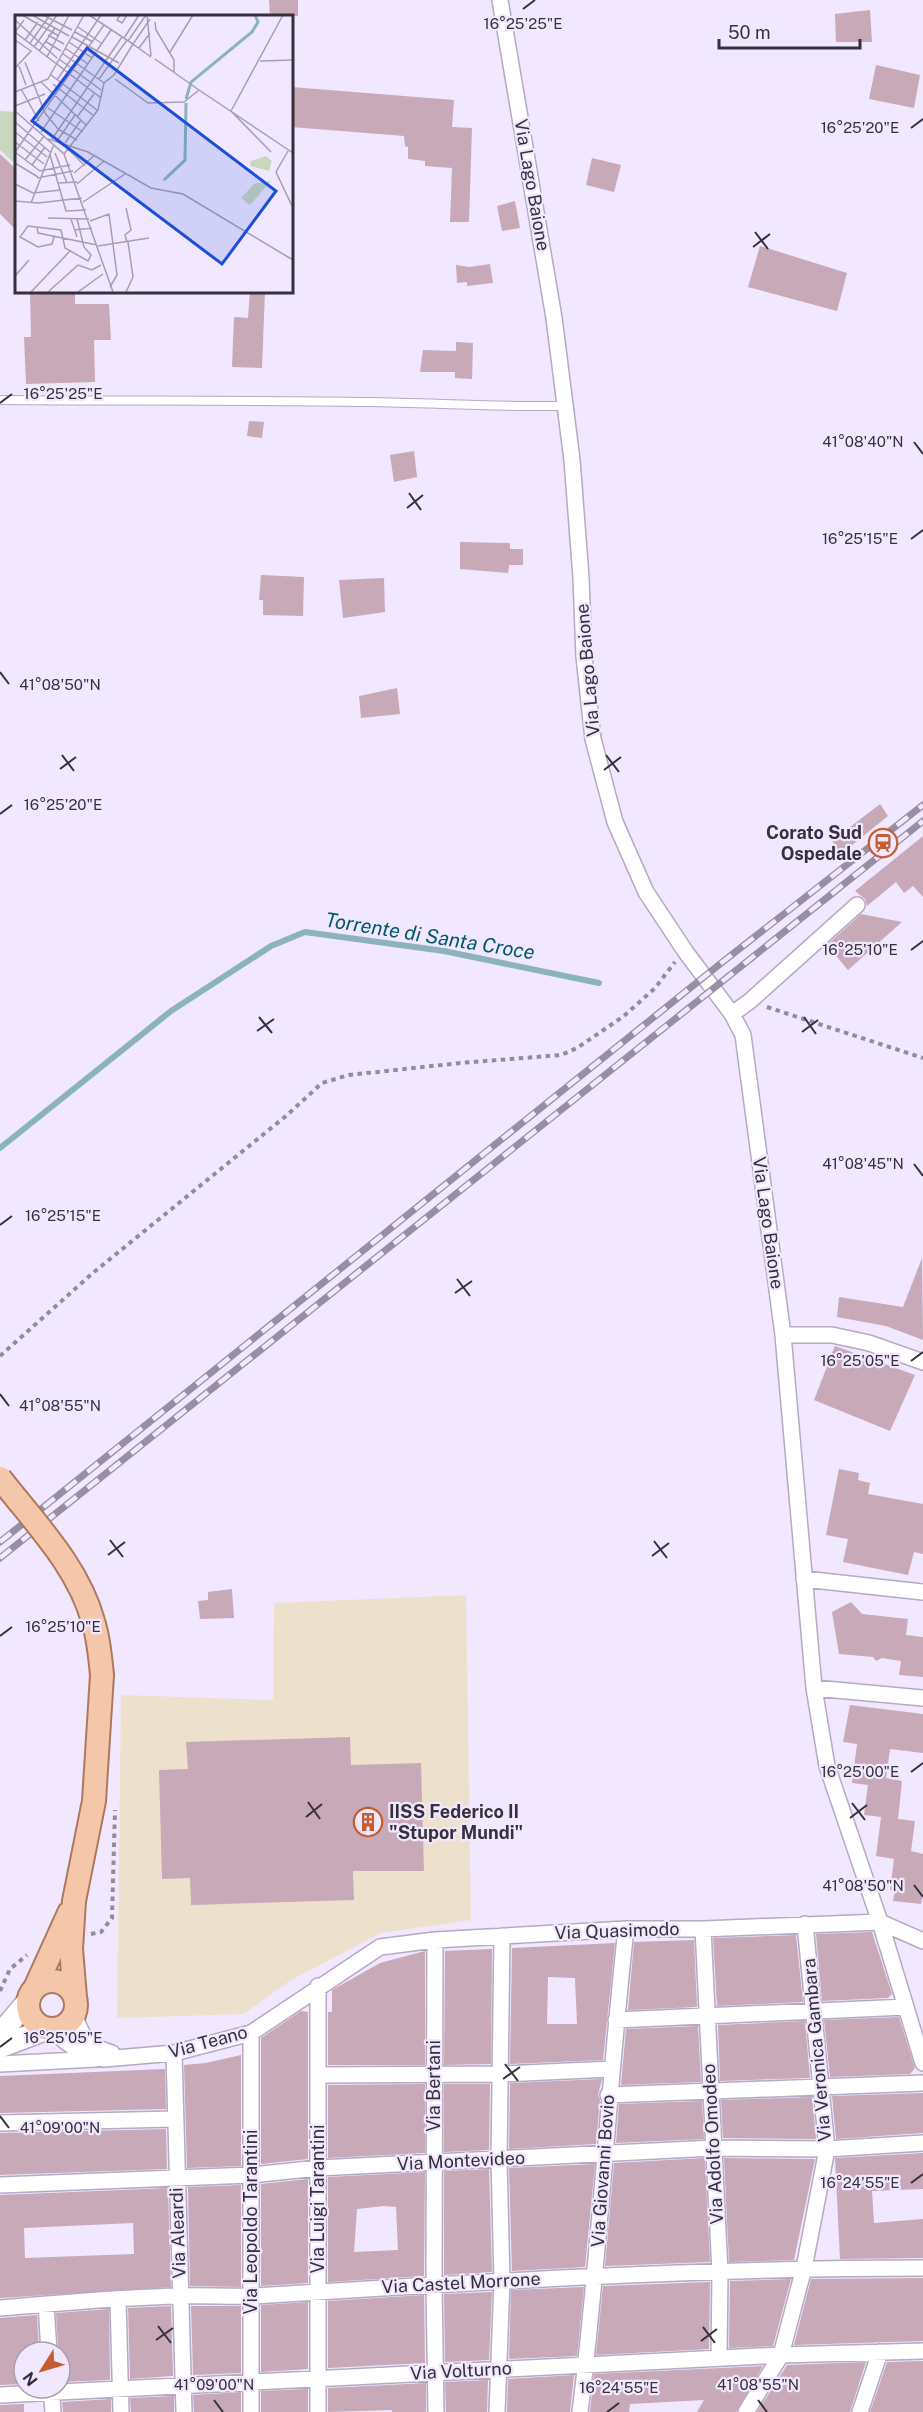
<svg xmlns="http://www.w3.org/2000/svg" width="923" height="2412" font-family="'Public Sans',sans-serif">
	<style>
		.education { fill: #ede1cd }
		.green { fill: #c8d7be }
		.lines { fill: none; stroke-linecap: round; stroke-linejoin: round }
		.stream { stroke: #8bb3bd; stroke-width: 6 }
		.building { fill: #c7a9b7; fill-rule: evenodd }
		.lane-casing { stroke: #b5a9c4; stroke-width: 10 }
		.street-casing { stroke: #b5a9c4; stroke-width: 18 }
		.secondary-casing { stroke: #b5a9c4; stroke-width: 24 }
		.primary-casing { stroke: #ac795f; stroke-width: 26 }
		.path { stroke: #928b9c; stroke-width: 4; stroke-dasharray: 4.5 4.5; stroke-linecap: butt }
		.lane { stroke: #fff; stroke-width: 8 }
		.street { stroke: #fff; stroke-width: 15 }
		.secondary { stroke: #fff; stroke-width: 21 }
		.primary { stroke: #f4c6aa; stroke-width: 22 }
		.rail-casing { stroke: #978fa1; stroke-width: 7 }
		.rail { stroke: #f1e7fe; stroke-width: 4.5; stroke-dasharray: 14; stroke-linecap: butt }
		.primary-bridge-casing { stroke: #ac795f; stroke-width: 26; stroke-linecap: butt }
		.primary-bridge { stroke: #f4c6aa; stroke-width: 22 }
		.ticks { fill: none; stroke: #35303b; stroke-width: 2 }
		.labels { text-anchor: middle; stroke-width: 4.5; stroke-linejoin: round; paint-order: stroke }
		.street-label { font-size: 18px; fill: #35303b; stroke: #f1e7fe }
		.poi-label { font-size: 18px; font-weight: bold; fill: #35303b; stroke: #f1e7fe; text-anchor: end }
		.water-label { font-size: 20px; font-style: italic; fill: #005968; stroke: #f1e7fe }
		.inset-river { fill: none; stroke: #8bb3bd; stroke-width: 3 }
		.inset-road { fill: none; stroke: #a69eb0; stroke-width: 1.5 }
		.view { fill: #1d4ed8; fill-opacity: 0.15; stroke: #1d4ed8; stroke-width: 3 }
		.inset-edge { fill: none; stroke: #35303b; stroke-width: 3 }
		.ticks-label { font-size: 15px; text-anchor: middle; fill: #35303b; stroke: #f1e7fe; stroke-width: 4.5; stroke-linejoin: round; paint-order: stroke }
	</style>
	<rect width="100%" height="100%" fill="#f1e7fe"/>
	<!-- education -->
	<path class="education" d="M466,1595L471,1920L381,1933L291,1980L244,2014L117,2018L121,1695L273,1700L274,1603Z"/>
	<!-- green -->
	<path class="green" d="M0,111L16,112V165L0,150Z"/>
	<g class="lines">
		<!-- stream -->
		<path class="stream" d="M0,1148L171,1011L271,946L305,932L444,951L599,983"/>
	</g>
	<!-- building -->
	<path class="building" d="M269,0H298V16H270Z
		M870,10L872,42H836L835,14Z
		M876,65L920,75L914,108L869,99Z
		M291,87L454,100L452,127L472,128L469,222H450L452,168L425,166V161L408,159V147L405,146L404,136L291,127Z
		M0,154L16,169V230L0,214Z
		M592,158L621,165L614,192L586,185Z
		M515,201L520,228L502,231L497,206Z
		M760,246L847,273L837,311L748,287Z
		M490,264L493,283L467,286V282L457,283L456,265L469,267Z
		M30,291H75V304H109L111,340H94L95,382L26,384L24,337H31Z
		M250,291H265L262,368L232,367L234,317L248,318Z
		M456,342L473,343L472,379L455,378V372H420L423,350L456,351Z
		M249,421L264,422L262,438L247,436Z
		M414,451L417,477L394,482L390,455Z
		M460,542L510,543V549H523V565H509L508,573L460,569Z
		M261,575L304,577L303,616L263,615V600H259Z
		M384,578L385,612L343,618L339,580Z
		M397,688L400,714L361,718L359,696Z
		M880,804L888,816L841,854L832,841Z
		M923,836V897L913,886L904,893L896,882L867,906L865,899L855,891Z
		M861,914L902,922L848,970L827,945Z
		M922,1258L923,1340L886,1326L837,1317L839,1297L903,1307Z
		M835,1346L915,1375L890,1431L814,1400Z
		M839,1469L859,1473L858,1480L870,1483L868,1494L923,1504V1554L914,1552L908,1575L843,1562L848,1539L826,1535Z
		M232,1589L234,1618L200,1619L198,1601L208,1600V1592Z
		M851,1602L862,1614L908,1619L906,1635L923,1637V1677L899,1675L901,1661L882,1658L876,1661L873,1657L839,1654L832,1612Z
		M850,1705L923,1714V1753L890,1749L886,1778L902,1781L898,1819L915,1821L911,1851L923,1854V1893L921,1904L893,1901L895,1890H890L894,1859L876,1856L881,1817L864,1815L868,1785L852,1783L857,1744L843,1742Z
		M350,1737L351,1765L421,1763L424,1871H353L354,1900L191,1905L190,1878L162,1879L159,1770L188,1769L186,1742Z
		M872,1932L892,1994L888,1998L822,2001L816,1934Z
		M796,1935L803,2002L717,2006L713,1938Z
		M694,1940L697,2007L628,2010L634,1942Z
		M615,1943L603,2060L510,2064L512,1948ZM548,1977L575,1978L577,2024H547Z
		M492,1949L491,2064L444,2065L445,1951Z
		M425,1951V2065H328V2012H332V1990L380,1963Z
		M301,2011L308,2012V2159L261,2164V2038Z
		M899,2017L915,2068L910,2074L830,2077L824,2020Z
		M805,2021L810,2078L720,2081L718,2025Z
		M698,2026L701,2082L621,2085L626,2029Z
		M241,2055V2166L187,2168L184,2065L206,2063Z
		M165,2069L166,2109L0,2113V2076Z
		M602,2079L598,2095L600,2100L596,2144L509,2149L510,2083Z
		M425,2084V2153L328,2158V2085Z
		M444,2084H490L489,2150L444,2152Z
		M923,2093V2133L836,2139L832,2096Z
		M812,2097L816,2139L723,2138L721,2100Z
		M702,2101L704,2139L616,2143L619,2104Z
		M166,2129L167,2169L0,2175V2133Z
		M923,2153V2189L872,2191L874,2223L923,2219V2258L840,2259L835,2158Z
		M705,2158L710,2262L605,2266L614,2163Z
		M724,2158L815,2159L794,2260L729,2262Z
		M595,2164L585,2267L512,2271L509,2168Z
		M489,2169L492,2272L444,2275V2171Z
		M425,2172L424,2276L328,2282V2177ZM384,2206L396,2207L398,2250L354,2252L357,2209Z
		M308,2179V2283L261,2286V2184Z
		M241,2185V2287L190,2286L188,2187Z
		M168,2188L171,2287L0,2298V2195ZM133,2223L134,2254L25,2258L24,2228Z
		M923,2278V2341L794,2345L811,2279Z
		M791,2279L773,2346L729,2348L730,2281Z
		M710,2282L709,2349L596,2355L603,2286Z
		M584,2287L577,2356L509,2359L511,2290Z
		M492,2292L489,2360L445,2362L444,2294Z
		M424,2295L425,2363L328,2368V2301Z
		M308,2302V2369L261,2372V2305Z
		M171,2306L173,2376L130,2379L128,2308Z
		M191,2306H241V2373L193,2375Z
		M109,2309L110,2380L60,2382L56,2313Z
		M37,2315L39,2352H24V2384L0,2385V2318Z
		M923,2361V2412H870L887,2362Z
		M866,2362L850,2412H757L787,2365Z
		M763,2366L736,2412H697L704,2400L630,2404L629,2412H590L594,2374Z
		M574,2375L570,2412H507L508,2379Z
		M488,2380L487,2412H446L445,2382Z
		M426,2383V2412H392V2410L328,2412V2388Z
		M308,2389V2412H261V2391Z
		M241,2392V2412H194L193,2395Z
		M174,2396V2412H131L130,2398Z
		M111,2399V2412H63L62,2402Z
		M24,2404V2412H0V2405Z"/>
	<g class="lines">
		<!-- lane casing -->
		<g class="lane-casing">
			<path id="lane" d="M0,400C123,401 246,400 369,402C434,403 499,407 565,406"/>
		</g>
		<!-- street casing -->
		<g class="street-casing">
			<path id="street" d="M500,0L554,318L572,460L581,577L584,657L593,739L615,822L646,892L685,951L732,1014L743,1035L783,1335L814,1688L827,1766L880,1922L923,2063
				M732,1014L750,1001L857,905
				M783,1335H832L869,1343L923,1362
				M804,1579L923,1592
				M814,1688L923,1698
				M703,1929L720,2272L719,2358
				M435,1940L434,2285L436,2412
				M318,1986V2412
				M75,2013C79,2035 90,2047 112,2053
				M616,2020L906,2007
				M52,2029C66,2044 82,2056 104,2059L174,2053L251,2033L380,1947L435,1940L626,1929H703L880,1922L923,1941
				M251,2033V2412
				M174,2053L184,2412
				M0,2064L96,2059
				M318,2075L500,2074L612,2069
				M608,2095L923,2083
				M0,2123L174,2119
				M0,2185L251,2175L318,2168L713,2148L827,2149L923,2143
				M118,2299L121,2412
				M46,2304L49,2352
				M0,2308C60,2303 120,2297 181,2296C205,2295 230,2297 255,2296C477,2282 700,2268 923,2268
				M51,2388L53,2412
				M0,2395L781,2355L923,2351
				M497,2412L502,2281L499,2160L502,1936
				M580,2412C600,2251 608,2090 626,1929
				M746,2412L781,2355L804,2268L827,2149L805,1924
				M860,2412L880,2352"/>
		</g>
		<!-- secondary casing -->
		<g class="secondary-casing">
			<path id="secondary" d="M0,2034L29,2000
				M0,2047L47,2029"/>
		</g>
		<!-- primary casing -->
		<g class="primary-casing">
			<path id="primary" d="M28 2005a24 24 0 1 1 48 0a24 24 0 1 1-48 0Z
				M35,1988L69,1913
				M75,1997L71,1949L74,1901L94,1801L102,1675"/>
		</g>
		<!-- path -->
		<path class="path" d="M767,1007L923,1058
			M0,1356L94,1272L286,1116L322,1083L349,1075L460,1063L561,1055L577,1048L624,1016L655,988L675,962
			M91,1934L101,1932L112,1918L115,1810
			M0,1991L10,1969L27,1955"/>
		<!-- lane -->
		<use href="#lane" class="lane"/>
		<!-- street -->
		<use href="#street" class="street"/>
		<!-- secondary -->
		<use href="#secondary" class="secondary"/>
		<!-- primary -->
		<use href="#primary" class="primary"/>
		<!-- rail casing -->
		<g class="rail-casing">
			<path id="rail" d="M0,1542L720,964L923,805
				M0,1558L923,821"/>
		</g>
		<!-- rail -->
		<use href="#rail" class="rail"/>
		<!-- primary-bridge casing -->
		<g class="primary-bridge-casing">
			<path id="primary-bridge" d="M0,1478C34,1522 78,1566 93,1621C99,1639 100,1657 102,1675"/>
		</g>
		<!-- primary-bridge -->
		<use href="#primary-bridge" class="primary-bridge"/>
	</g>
	<!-- ticks -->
	<path class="ticks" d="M523,9L535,0M911,128L923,119M755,232L768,249M753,247L770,234M0,403L12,394M914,442L923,454M409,493L421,510M407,508L423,495M911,539L923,530M0,672L9,684M62,755L74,771M606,755L619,772M60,769L76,757M604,770L621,757M0,814L12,805M911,950L923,941M259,1017L272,1033M804,1017L816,1034M257,1031L274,1019M802,1032L818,1020M914,1164L923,1176M0,1225L12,1216M457,1279L470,1296M455,1293L472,1281M911,1361L923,1352M0,1394L9,1406M110,1540L123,1557M654,1541L667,1558M108,1555L125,1542M652,1556L669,1543M0,1636L12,1627M911,1772L923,1763M308,1802L320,1819M852,1803L865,1820M306,1817L322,1804M850,1818L867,1805M914,1885L923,1897M0,2047L12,2038M505,2064L518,2081M503,2079L520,2067M0,2116L9,2128M911,2183L923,2174M158,2326L171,2343M703,2327L715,2343M156,2340L173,2328M701,2341L717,2329M214,2400L223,2412M758,2400L767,2412M607,2412L619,2403"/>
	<!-- icons -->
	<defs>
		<g id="station-ring" transform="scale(1.5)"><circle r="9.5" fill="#f1e7fe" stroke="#c45e2e" stroke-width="1.5"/><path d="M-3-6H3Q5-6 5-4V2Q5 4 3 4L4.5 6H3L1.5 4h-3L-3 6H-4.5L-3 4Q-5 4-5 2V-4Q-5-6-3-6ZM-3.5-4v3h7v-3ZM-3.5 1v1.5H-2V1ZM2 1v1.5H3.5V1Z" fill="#c45e2e"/></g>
		<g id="building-ring" transform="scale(1.5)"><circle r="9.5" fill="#f1e7fe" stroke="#c45e2e" stroke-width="1.5"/><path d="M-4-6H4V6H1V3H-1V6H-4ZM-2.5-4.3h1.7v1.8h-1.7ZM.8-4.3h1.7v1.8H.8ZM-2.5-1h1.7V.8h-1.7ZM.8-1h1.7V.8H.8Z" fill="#c45e2e"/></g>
	</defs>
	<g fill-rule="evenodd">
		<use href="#station-ring" x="883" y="843"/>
		<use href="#building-ring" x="368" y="1822"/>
	</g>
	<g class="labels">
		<!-- street labels -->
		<g class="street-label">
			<text transform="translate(532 185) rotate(80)" y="6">Via Lago Baione</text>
			<text transform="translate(588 670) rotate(-95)" y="6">Via Lago Baione</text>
			<text transform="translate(768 1223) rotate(82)" y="6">Via Lago Baione</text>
			<text transform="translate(617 1931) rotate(-2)" y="6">Via Quasimodo</text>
			<text transform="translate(208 2042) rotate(-15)" y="6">Via Teano</text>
			<text transform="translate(817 2050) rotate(-95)" y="6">Via Veronica Gambara</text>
			<text transform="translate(434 2086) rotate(-90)" y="6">Via Bertani</text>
			<text transform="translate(713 2144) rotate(-93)" y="6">Via Adolfo Omodeo</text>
			<text transform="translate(461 2161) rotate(-3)" y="6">Via Montevideo</text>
			<text transform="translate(603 2171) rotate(-86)" y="6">Via Giovanni Bovio</text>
			<text transform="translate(318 2199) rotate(-90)" y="6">Via Luigi Tarantini</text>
			<text transform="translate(251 2222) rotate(-90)" y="6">Via Leopoldo Tarantini</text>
			<text transform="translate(178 2233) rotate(-92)" y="6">Via Aleardi</text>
			<text transform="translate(461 2283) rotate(-3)" y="6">Via Castel Morrone</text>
			<text transform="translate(461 2371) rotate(-3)" y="6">Via Volturno</text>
		</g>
		<!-- poi labels -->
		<g class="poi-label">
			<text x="862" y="839">Corato Sud<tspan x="862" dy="21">Ospedale</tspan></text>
			<text x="389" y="1818" text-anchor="start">IISS Federico II<tspan x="389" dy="21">"Stupor Mundi"</tspan></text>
		</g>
		<!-- water labels -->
		<g class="water-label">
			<text transform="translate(430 936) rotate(9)" y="7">Torrente di Santa Croce</text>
		</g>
	</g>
	<!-- overview -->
	<g transform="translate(15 15)">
		<rect width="278" height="278" fill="#f1e7fe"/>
		<path d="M251,141L257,146L254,156L235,151L236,146ZM256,166L235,190L226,183L239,169Z" fill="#c8d7be"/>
		<path class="inset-river" d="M171,84L176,67L237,17L243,7L240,0M149,165L170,145L171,88"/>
		<path class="inset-road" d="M7,0L44,21M17,0L54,21M28,0L57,15M74,0L118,29L99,60M105,0L102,5L107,8L112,0M132,0L136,41M135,4L118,29L136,42M0,5L42,43M9,5L0,17L86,83M140,7L141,15L159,45V57M63,12L86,28M60,17L78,27M33,20L49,29M57,22L104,48M109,23L124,0M0,25L16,36L0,53M10,25L23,7M30,26L46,36M113,26L131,0M54,27L77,43M15,28L35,0M19,32L42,0M50,33L73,49M124,33L135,18M24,36L40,13M155,37L178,0M47,38L89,68M32,42L54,0M44,44L86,75M140,44L184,75M245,46L278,45M10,47L30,98L43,114L62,125M4,51L11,70M36,60L82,95M84,64L112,25M100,64L133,88L169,87L184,75M42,65L86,0M26,67L72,111M38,69L79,101M6,74L24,106M184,75L278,138M0,77L33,64L69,0M0,91L30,79M33,93L68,117M0,96L49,139L98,277M62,102L79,79M0,107L35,137M0,117L32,142M26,117L96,15M33,124L73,137L136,173L168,179L278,245M37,124L107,22M42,126L60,100M0,127L29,149M50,128L66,105M53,134L70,151M273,136L261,157L278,193M0,137L89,10M0,137L25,156L55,150M256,137L216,96L268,0M40,138L52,168M49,139L83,95L89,68L99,60M35,140L51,196L71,195M10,145L29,121M0,148L23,162M17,150L30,132M59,158L80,140M22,163L58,156M44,168L62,167M0,169L18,178L46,175M62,169L89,146M0,186L23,188L67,183M68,187L110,159M16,188L39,129M111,193L116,215L110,220L112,227M33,203L74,204M56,204L62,222M75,206L94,199L102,260L95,272M22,212L23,218L82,230M59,215L77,213M39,222L37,229L23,232L5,222L13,211L46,215L50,233L73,246L76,240L69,232L62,204M83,231L134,223M0,261L14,245M16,277L55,236M33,277L63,250L77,255L86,250M63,277L88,259M111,277L118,262L113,227"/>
		<path class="view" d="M72,33L261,176L207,249L17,106Z"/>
		<rect width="278" height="278" class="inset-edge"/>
	</g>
	<g class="ticks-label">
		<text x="523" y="29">16°25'25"E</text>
		<text x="860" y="133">16°25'20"E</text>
		<text x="63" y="399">16°25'25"E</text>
		<text x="863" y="447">41°08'40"N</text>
		<text x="860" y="544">16°25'15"E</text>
		<text x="60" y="690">41°08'50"N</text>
		<text x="63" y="810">16°25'20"E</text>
		<text x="860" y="955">16°25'10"E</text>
		<text x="863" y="1169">41°08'45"N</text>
		<text x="63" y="1221">16°25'15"E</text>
		<text x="860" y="1366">16°25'05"E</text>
		<text x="60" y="1411">41°08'55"N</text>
		<text x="63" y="1632">16°25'10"E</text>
		<text x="860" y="1777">16°25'00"E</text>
		<text x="863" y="1891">41°08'50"N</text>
		<text x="63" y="2043">16°25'05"E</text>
		<text x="60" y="2133">41°09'00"N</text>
		<text x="860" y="2188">16°24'55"E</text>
		<text x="214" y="2390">41°09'00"N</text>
		<text x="758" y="2390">41°08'55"N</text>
		<text x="619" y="2393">16°24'55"E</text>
	</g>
	<!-- north arrow -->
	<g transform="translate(42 2370) rotate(233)"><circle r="28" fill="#f1e7fe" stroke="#a69eb0" stroke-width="1.5"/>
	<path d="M0-4.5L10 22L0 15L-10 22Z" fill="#c45e2e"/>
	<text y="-9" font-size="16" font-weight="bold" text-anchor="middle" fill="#35303b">N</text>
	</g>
	<!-- scale -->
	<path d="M719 39v9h141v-9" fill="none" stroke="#35303b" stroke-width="3"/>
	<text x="728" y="39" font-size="18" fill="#35303b" stroke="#f1e7fe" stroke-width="4.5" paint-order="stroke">50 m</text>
</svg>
